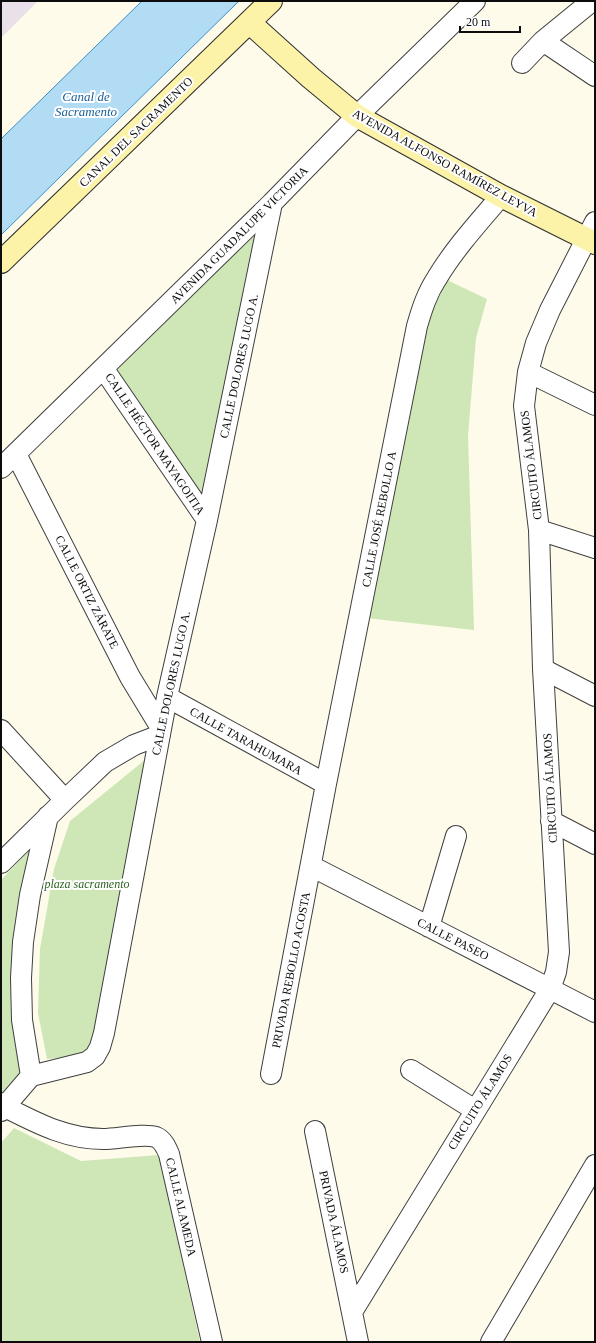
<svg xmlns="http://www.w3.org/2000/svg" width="596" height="1343" font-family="'Times New Roman',serif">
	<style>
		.industrial { fill: #e9e0ea }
		.green { fill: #cfe7b6 }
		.water { fill: #b2dbf4; stroke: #3b8fc8 }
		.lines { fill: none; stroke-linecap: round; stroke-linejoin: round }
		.street-casing { stroke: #3f3f3f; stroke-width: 22 }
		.secondary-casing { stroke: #2e2e2e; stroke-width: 24 }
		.street { stroke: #fff; stroke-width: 20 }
		.secondary { stroke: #fcf3a8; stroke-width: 22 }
		.labels { text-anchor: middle; stroke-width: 4; stroke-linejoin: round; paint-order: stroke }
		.street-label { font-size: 12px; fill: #0c0c0c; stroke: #fff }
		.park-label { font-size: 12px; font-style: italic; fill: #2c611f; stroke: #fff }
		.water-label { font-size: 13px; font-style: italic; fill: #1a6098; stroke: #fff }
	</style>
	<rect width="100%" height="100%" fill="#fefbeb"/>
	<!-- industrial -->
	<path class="industrial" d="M1,1H38L1,38Z"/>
	<!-- green -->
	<path class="green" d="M272,204L206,516L105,368Z
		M447,280L487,299L476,338L468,436L474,630L366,618L422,332Z
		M146,759L91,1048L76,1056L47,1059L38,1013L40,949L54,869L70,821Z
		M32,847L26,1074L5,1096L1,1093V880Z
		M14,1128L81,1161L159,1155L200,1342H1V1143Z"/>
	<!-- water -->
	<path class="water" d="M142,1H239L1,235V139Z"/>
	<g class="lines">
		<!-- street casing -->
		<g class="street-casing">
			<path id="street" d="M543,41L595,76
				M522,63L543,41L592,1
				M103,368L207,520
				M528,372L595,405
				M16,454L130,677L161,728
				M1,468L272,203L357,116L475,1
				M539,530L595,548
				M543,669L595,696
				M167,697L326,784
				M1,730L65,800
				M551,821L595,844
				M1,863L65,800L105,762L134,745L160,735
				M311,866L595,1012
				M429,927L456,836
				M411,1070L475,1110
				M271,1074L326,784L417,326C422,309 427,293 437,278C455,248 479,222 501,196
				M31,1076L22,1020L21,978L23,942L30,895L48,816
				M1,1103L5,1107C37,1123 66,1139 103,1139C117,1139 144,1133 156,1137C163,1140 166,1147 169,1154L212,1342
				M1,1111L31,1076L87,1062L95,1056L100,1047L104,1033L167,697L207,520L272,203
				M315,1131L358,1342
				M352,1312L550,989L556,972L559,952L543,669L539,530L524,406L528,372L536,343L550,310L595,222
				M491,1342L595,1165"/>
		</g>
		<!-- secondary casing -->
		<g class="secondary-casing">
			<path id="secondary" d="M250,23L311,78L357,116L501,196L595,243
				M1,262L271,1"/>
		</g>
		<!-- street -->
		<use href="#street" class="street"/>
		<!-- secondary -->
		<use href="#secondary" class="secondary"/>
	</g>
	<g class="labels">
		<!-- street labels -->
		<g class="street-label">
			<text transform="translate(136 132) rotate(-44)" y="4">CANAL DEL SACRAMENTO</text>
			<text transform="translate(445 163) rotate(29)" y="4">AVENIDA ALFONSO RAMÍREZ LEYVA</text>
			<text transform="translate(239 235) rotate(-45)" y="4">AVENIDA GUADALUPE VICTORIA</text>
			<text transform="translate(239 366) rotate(-78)" y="4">CALLE DOLORES LUGO A.</text>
			<text transform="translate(155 444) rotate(56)" y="4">CALLE HÉCTOR MAYAGOITIA</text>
			<text transform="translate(531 465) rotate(-97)" y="4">CIRCUITO ÁLAMOS</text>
			<text transform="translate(379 519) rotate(-79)" y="4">CALLE JOSÉ REBOLLO A</text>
			<text transform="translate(87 592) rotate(63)" y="4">CALLE ORTIZ ZÁRATE</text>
			<text transform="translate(171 683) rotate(-78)" y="4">CALLE DOLORES LUGO A.</text>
			<text transform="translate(246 741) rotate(29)" y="4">CALLE TARAHUMARA</text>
			<text transform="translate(550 788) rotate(-93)" y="4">CIRCUITO ÁLAMOS</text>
			<text transform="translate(453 939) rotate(27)" y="4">CALLE PASEO</text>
			<text transform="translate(291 970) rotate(-79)" y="4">PRIVADA REBOLLO ACOSTA</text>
			<text transform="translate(480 1102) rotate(-58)" y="4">CIRCUITO ÁLAMOS</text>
			<text transform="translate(181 1207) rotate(77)" y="4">CALLE ALAMEDA</text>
			<text transform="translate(334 1222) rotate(78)" y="4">PRIVADA ÁLAMOS</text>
		</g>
		<!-- park labels -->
		<g class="park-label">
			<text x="87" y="888">plaza sacramento</text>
		</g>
		<!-- water labels -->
		<g class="water-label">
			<text x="86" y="101">Canal de<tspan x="86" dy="15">Sacramento</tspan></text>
		</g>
	</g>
	<!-- border -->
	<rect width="596" height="1343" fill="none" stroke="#0c0c0c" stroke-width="4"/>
	<!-- scale -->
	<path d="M460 26v6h60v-6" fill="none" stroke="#0c0c0c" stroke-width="2"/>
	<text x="466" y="26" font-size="12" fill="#0c0c0c" stroke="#ffffff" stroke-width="3" paint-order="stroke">20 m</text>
</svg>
